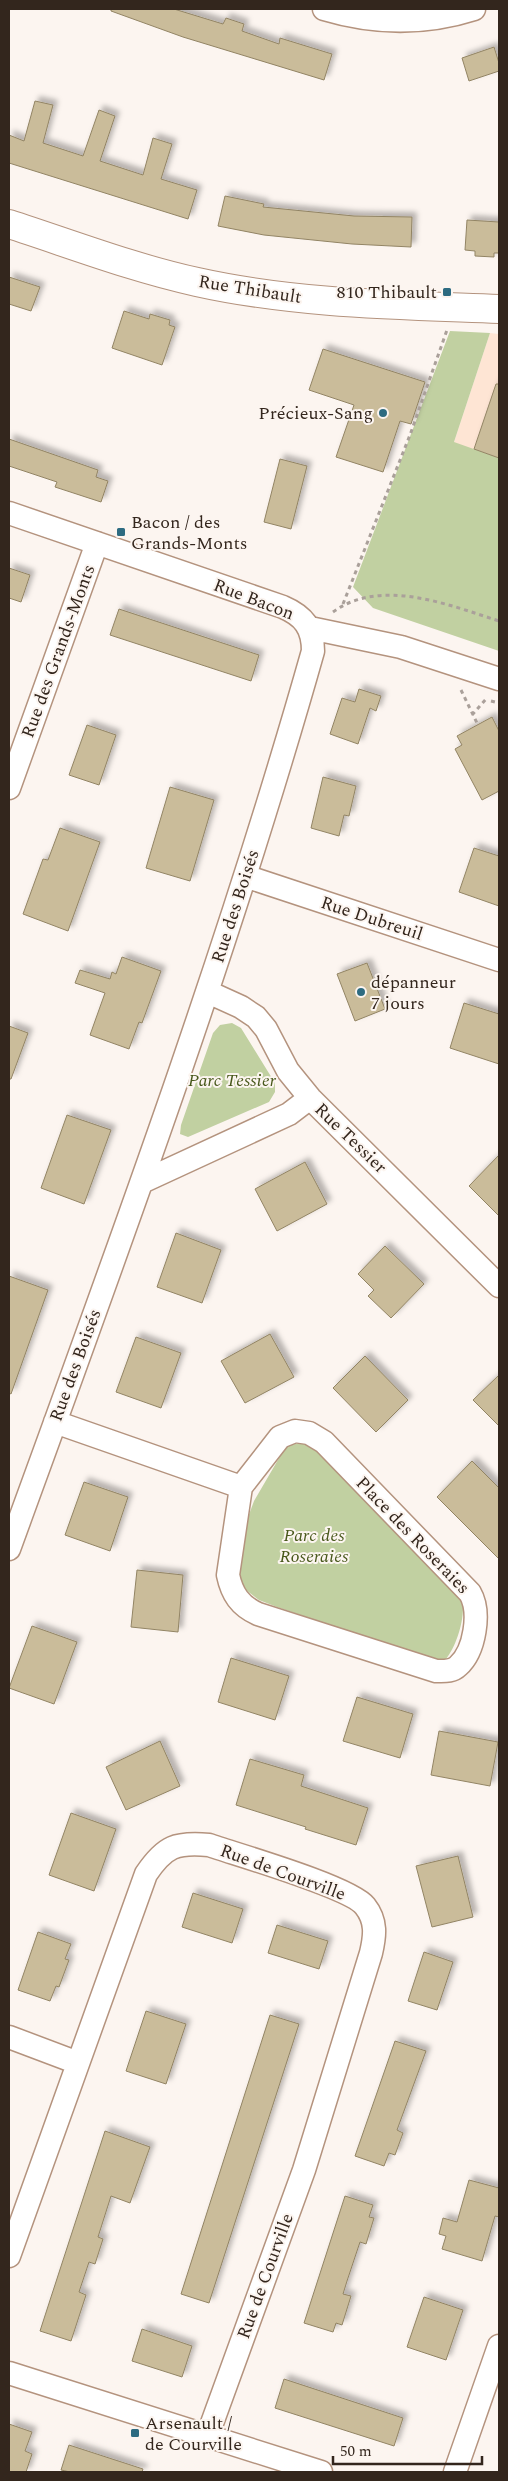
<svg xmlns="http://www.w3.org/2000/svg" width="508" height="2481" font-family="Spectral,serif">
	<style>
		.built { fill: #fee5d4 }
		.green { fill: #c1d0a1 }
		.building { fill: #cabc9a; stroke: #928464; filter: url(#shadow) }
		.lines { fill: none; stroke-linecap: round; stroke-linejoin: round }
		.minor-casing { stroke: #b4937e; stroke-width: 25 }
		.tertiary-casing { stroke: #b4937e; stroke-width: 30 }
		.path { stroke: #aaa09a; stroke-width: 3; stroke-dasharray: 4 4; stroke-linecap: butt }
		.minor { stroke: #fff; stroke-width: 22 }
		.tertiary { stroke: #fff; stroke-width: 28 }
		.poi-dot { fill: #2d6b81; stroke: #fcf5f0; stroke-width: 2 }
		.labels { text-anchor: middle; stroke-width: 4; stroke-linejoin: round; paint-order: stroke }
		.street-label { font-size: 18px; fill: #33261d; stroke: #fcf5f0 }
		.poi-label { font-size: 18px; fill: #33261d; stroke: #fcf5f0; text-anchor: start }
		.park-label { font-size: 18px; font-style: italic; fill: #48581b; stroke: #fcf5f0 }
	</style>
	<defs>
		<filter id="shadow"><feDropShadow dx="4.5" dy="-4.5" stdDeviation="2.5" flood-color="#0004"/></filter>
	</defs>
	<rect width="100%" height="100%" fill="#fcf5f0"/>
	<!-- built -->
	<path class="built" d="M490,333L499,334V538L430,515Z"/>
	<!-- green -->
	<path class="green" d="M450,331L490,333L454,442L499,458V651L373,608L353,587Z
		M232,1023L241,1028L275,1083V1092L269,1102L188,1137L180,1134L181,1125L213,1033L220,1025Z
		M303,1443L315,1449L462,1600C466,1615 457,1646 446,1659L436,1661L277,1607L259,1600L246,1590L239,1576L247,1520L254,1501L282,1453L289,1445Z"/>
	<!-- building -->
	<path class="building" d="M111,9H174L223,24L226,18L244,24L242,31L279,44L280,38L332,54L324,80L183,37L111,11Z
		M494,47L499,63V71L469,81L462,58Z
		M35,101L53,105L43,143L83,156L99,110L115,116L100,161L143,175L153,138L172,144L161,179L197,190L188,219L9,163V135L24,141Z
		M225,196L264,204L263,207L354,216L412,217L411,247L352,244L264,235L218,226Z
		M467,220L499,222V253H494V257L475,256V251L465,250Z
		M9,277L40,287L31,311L9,304Z
		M124,311L149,319L150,314L170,320L169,325L175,327L162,365L112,348Z
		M323,349L425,382L411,424L400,421L383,472L336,457L354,405L309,390Z
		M496,384H499V458L474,449Z
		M9,439L98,470L96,477L108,481L101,502L55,487L57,482L9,466Z
		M280,459L307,466L291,529L264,522Z
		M9,568L30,575L21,602L9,598Z
		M119,609L259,655L251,681L110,635Z
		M359,689L381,696L376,711L370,708L358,744L330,734L342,698L355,702Z
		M492,717L499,731V791L482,800L455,749L462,745L457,736Z
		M87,725L116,735L99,785L69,775Z
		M323,777L356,786L349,816L344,815L339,836L311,828Z
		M170,787L214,800L190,881L146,868Z
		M60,828L100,842L68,931L23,914L43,859L48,860Z
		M474,848L499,856V906L459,892Z
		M122,957L161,971L142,1023L139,1022L129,1049L90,1035L105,993L75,983L80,970L110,979L112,972L116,974Z
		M367,963L385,1009L355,1021L337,974Z
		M464,1003L499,1014V1064L450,1048Z
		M9,1026L28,1033L11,1079H9Z
		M67,1115L111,1130L84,1204L41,1188Z
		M499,1155V1216L469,1186Z
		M305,1162L327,1204L277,1231L255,1189Z
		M176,1233L221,1250L202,1303L157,1287Z
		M385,1246L424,1284L391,1318L368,1296L374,1290L358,1274Z
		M9,1276L48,1290L11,1394L9,1393Z
		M270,1334L294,1377L245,1403L221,1361Z
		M136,1337L181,1353L161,1408L116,1392Z
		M365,1356L408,1400L376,1432L333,1388Z
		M499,1375V1426L473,1400Z
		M472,1461L499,1488V1559L437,1497Z
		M84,1482L128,1497L110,1551L65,1535Z
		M137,1570L183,1575L178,1632L131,1627Z
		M32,1626L77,1642L54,1704L9,1688Z
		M231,1658L289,1676L275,1720L218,1702Z
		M357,1697L413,1714L400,1758L343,1741Z
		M439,1731L498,1742L490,1786L431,1775Z
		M160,1741L180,1786L126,1810L106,1767Z
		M250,1759L304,1775L301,1786L368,1808L356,1845L305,1829L306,1827L236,1805Z
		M71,1813L116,1829L94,1891L49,1875Z
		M458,1856L473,1917L432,1927L416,1866Z
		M193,1893L243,1909L232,1943L182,1927Z
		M277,1925L328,1941L319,1969L268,1953Z
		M38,1932L71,1944L65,1959L69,1960L59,1987L56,1986L50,2001L18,1990Z
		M424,1952L453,1962L437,2010L408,2001Z
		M146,2011L186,2024L166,2084L126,2071Z
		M270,2015L299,2024L209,2303L181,2294Z
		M395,2041L426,2051L397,2130L403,2133L395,2155L389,2153L384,2166L355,2156Z
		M105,2131L150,2147L130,2203L111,2196L98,2237L103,2239L95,2264L89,2262L79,2292L86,2295L71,2341L40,2331Z
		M469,2180L499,2188V2217L495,2216L482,2261L442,2249L446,2236L439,2234L443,2218L457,2222Z
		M345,2196L373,2205L369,2217L374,2218L366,2244L360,2242L347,2281L343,2294L351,2296L342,2325L336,2323L333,2332L304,2323Z
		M424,2297L463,2310L446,2360L407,2347Z
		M142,2329L192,2346L182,2377L132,2361Z
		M284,2379L403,2418L394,2446L275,2408Z
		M9,2424L32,2432L25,2451L32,2454L26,2472H9Z
		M69,2445L143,2469L142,2472H70L61,2470Z"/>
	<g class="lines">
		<!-- minor casing -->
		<g class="minor-casing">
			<path id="minor" d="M324,9C374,24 424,25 474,9
				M9,513L283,607C304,616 313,628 313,651C227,955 117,1252 9,1549
				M310,628L401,647L499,679
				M9,788L97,543
				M245,876L499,960
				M208,992L241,1007L256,1017L266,1029L288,1071L310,1098L499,1286
				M142,1182L289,1114L310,1098
				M55,1422L241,1487
				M295,1431L309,1433L324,1442L470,1593C481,1612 475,1651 458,1666C452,1672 444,1671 436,1671L258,1614C240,1606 232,1594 228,1575L241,1487L280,1437Z
				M9,2037L78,2063
				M9,2256L146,1874C165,1846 176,1842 209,1845C238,1855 350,1887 365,1906C377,1921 375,1936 371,1953L304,2170L207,2437
				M9,2373L321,2472
				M455,2472L499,2346"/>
		</g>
		<!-- tertiary casing -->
		<g class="tertiary-casing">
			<path id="tertiary" d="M9,224C71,244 133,268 197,282C296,304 399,305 499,309"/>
		</g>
		<!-- path -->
		<path class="path" d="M343,604L410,435L447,330
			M333,612C381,577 449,605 499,621
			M461,690L478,725
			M491,701L499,703
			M472,715L486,699"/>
		<!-- minor -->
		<use href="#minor" class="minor"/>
		<!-- tertiary -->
		<use href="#tertiary" class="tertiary"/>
	</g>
	<!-- markers -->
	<g class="poi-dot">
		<rect x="442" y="287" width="10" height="10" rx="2.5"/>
		<circle cx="383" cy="413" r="5"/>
		<rect x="116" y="527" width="10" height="10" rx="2.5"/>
		<circle cx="361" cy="992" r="5"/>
		<rect x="130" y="2428" width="10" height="10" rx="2.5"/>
	</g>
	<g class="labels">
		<!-- street labels -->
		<g class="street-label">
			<text transform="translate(250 289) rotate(9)" y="6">Rue Thibault</text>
			<text transform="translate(254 599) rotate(21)" y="6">Rue Bacon</text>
			<text transform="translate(58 651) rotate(-70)" y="6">Rue des Grands-Monts</text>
			<text transform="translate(235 906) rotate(-72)" y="6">Rue des Boisés</text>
			<text transform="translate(372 918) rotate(18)" y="6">Rue Dubreuil</text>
			<text transform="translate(351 1138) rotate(44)" y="6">Rue Tessier</text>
			<text transform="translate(75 1365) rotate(-70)" y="6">Rue des Boisés</text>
			<text transform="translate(413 1535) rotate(46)" y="6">Place des Roseraies</text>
			<text transform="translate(283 1872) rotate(20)" y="6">Rue de Courville</text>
			<text transform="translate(265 2276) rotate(-70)" y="6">Rue de Courville</text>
		</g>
		<!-- poi labels -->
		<g class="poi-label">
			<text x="437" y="298" text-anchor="end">810 Thibault</text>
			<text x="373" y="419" text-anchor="end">Précieux-Sang</text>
			<text x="131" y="528">Bacon / des<tspan x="131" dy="21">Grands-Monts</tspan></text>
			<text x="371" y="988">dépanneur<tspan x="371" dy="21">7 jours</tspan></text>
			<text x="145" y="2429">Arsenault /<tspan x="145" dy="21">de Courville</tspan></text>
		</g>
		<!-- park labels -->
		<g class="park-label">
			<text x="232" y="1086">Parc Tessier</text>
			<text x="314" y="1541">Parc des<tspan x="314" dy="21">Roseraies</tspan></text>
		</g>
	</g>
	<!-- border -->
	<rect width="508" height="2481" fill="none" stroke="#33261d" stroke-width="20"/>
	<!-- scale -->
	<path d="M333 2456v8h149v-8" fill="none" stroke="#33261d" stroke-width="2.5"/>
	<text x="340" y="2456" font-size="15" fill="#33261d" stroke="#fcf5f0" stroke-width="4" paint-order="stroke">50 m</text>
</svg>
